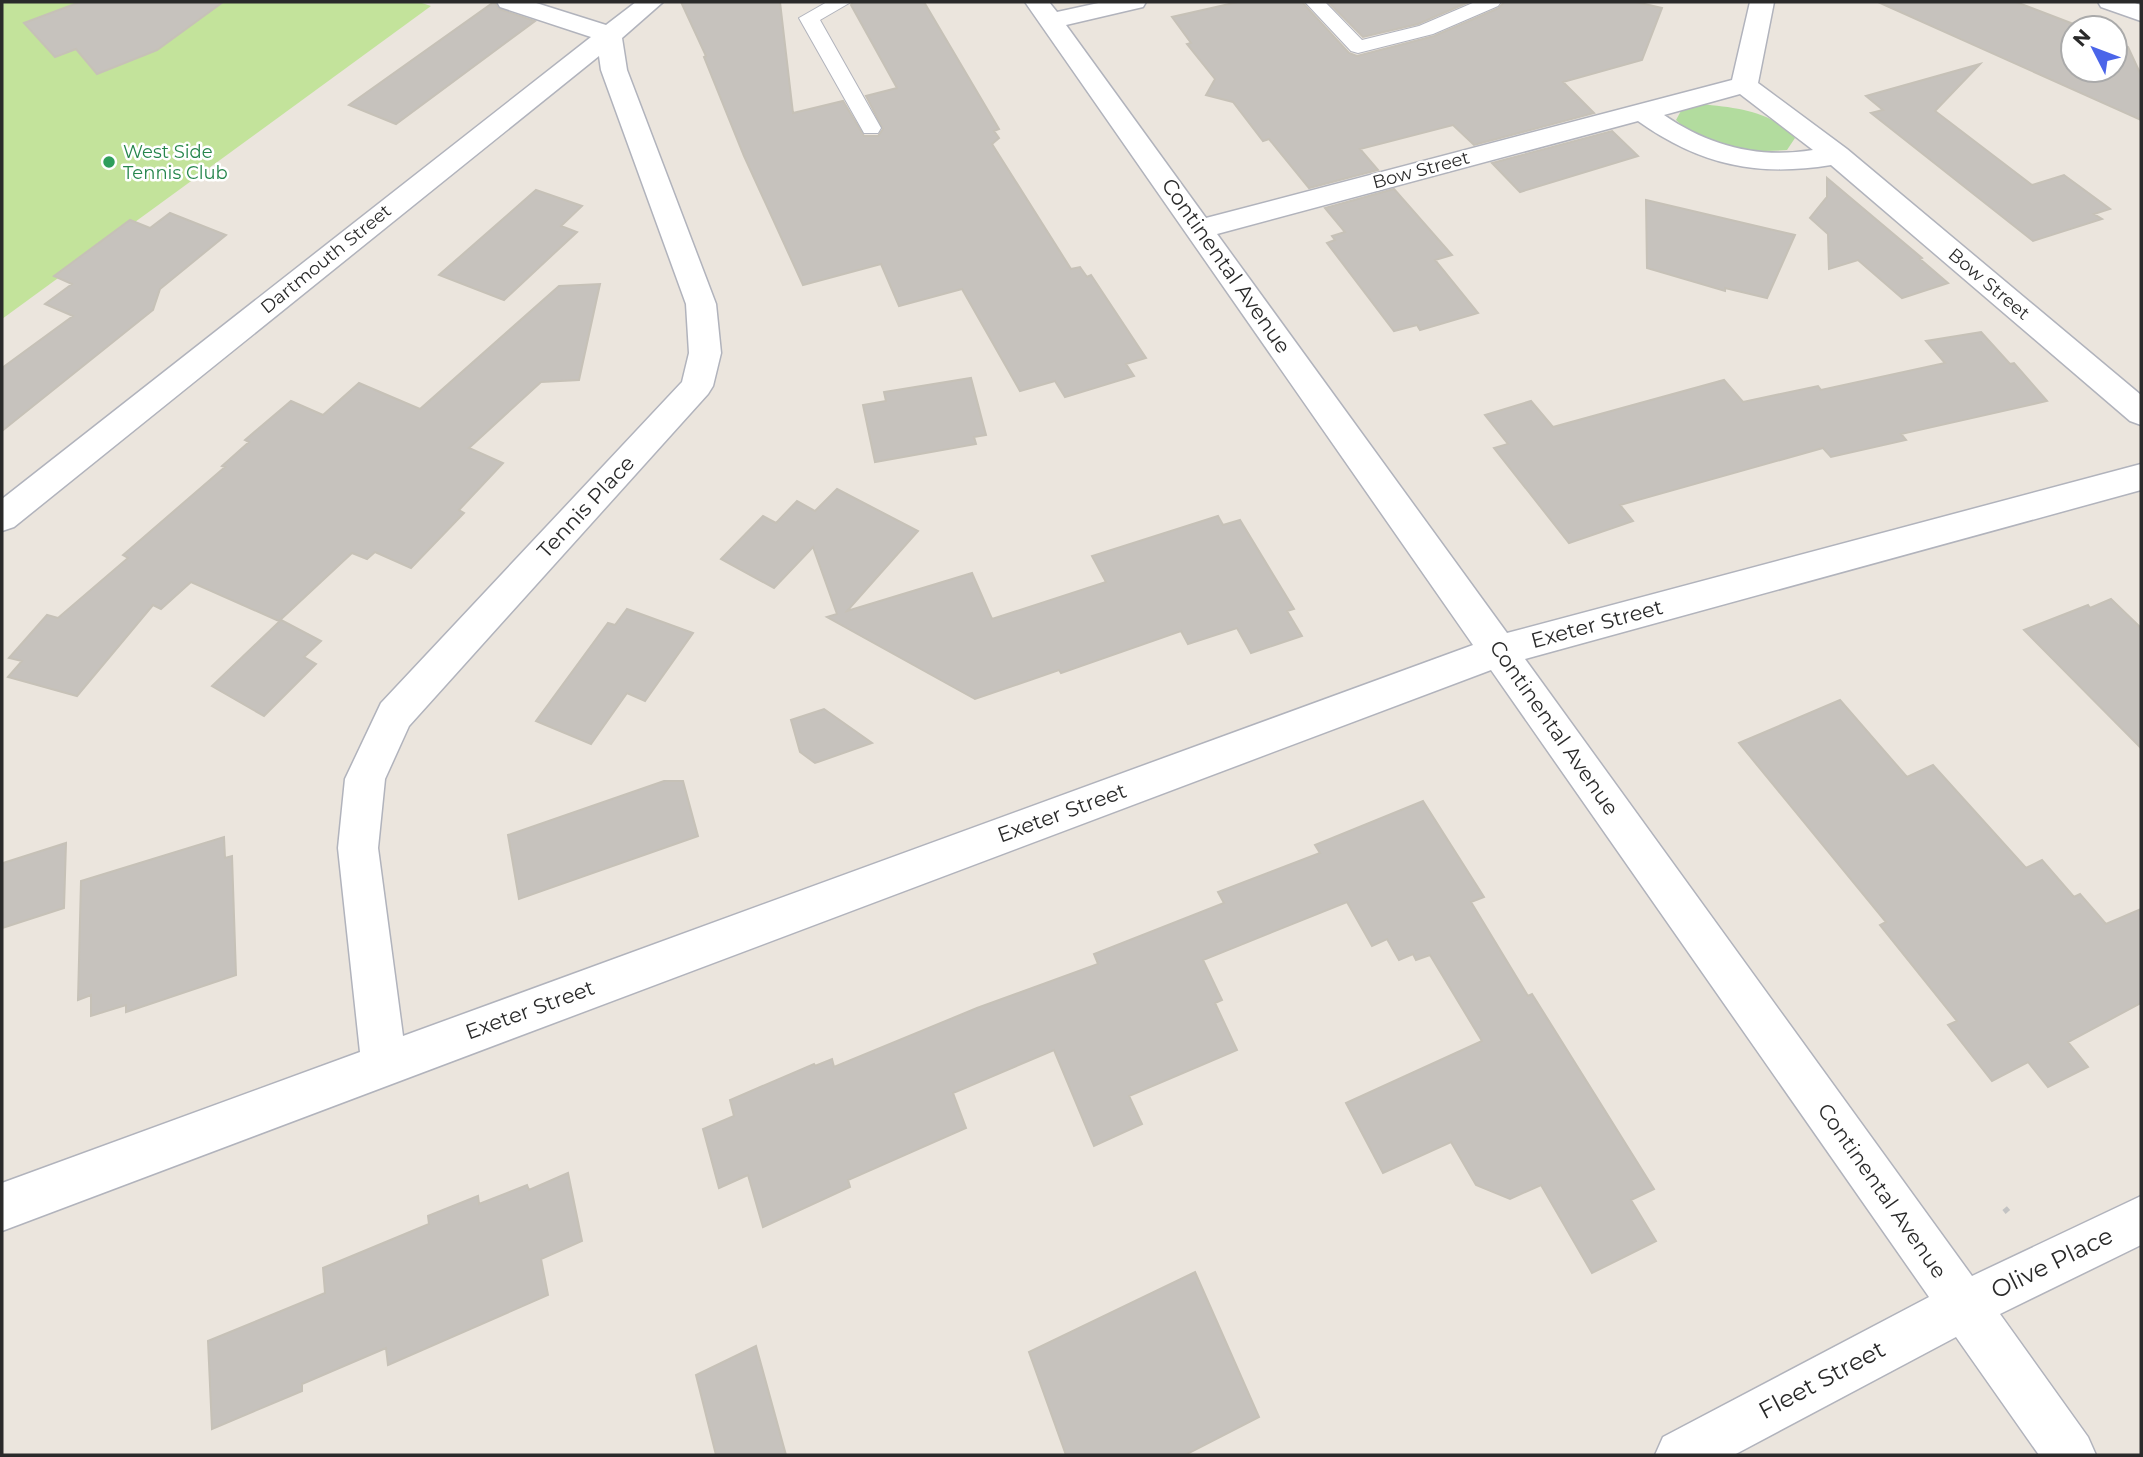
<svg xmlns="http://www.w3.org/2000/svg" width="2143" height="1457" font-family="Montserrat,sans-serif">
	<style>
		.green { fill: #b2dc9e }
		.pitch { fill: #c3e39b }
		.building { fill: #c6c2bd; stroke: #c6c1b7; stroke-width: 2 }
		.lines { fill: none; stroke-linecap: round; stroke-linejoin: round }
		.service-casing { stroke: #b1b3bc; stroke-width: 2 }
		.minor-casing { stroke: #b1b3bc; stroke-width: 3 }
		.path { stroke: #c3c3c3; stroke-width: 5; stroke-dasharray: 6 4.5; stroke-linecap: butt }
		.service { fill: #fff; fill-rule: evenodd }
		.minor { fill: #fff; fill-rule: evenodd }
		.leisure-dot { fill: #2e9e5b; stroke: #fff; stroke-width: 2.5 }
		.labels { text-anchor: middle; stroke-width: 5; stroke-linejoin: round; paint-order: stroke }
		.far-leisure-label { font-size: 18px; fill: #27864d; stroke: #fff; text-anchor: start }
		.far-street-label { font-size: 18px; fill: #2a2a2a; stroke: #fff }
		.street-label { font-size: 21px; fill: #2a2a2a; stroke: #fff }
		.near-street-label { font-size: 24px; fill: #2a2a2a; stroke: #fff }
	</style>
	<rect width="100%" height="100%" fill="#ebe5dd"/>
	<!-- green -->
	<path class="green" d="M1701,104C1737,108 1770,110 1795,138L1787,150C1748,153 1704,150 1676,120L1682,109Z"/>
	<!-- pitch -->
	<path class="pitch" d="M2,2H419L431,6L2,319Z"/>
	<!-- building -->
	<path class="building" d="M80,2H223L157,50L97,74L76,49L55,57L24,23Z
		M494,2L499,9L535,21L396,124L349,105Z
		M681,2H780L793,113L843,101L864,136H878L883,129L866,96L897,88L851,5L853,2H924L999,129L994,131L999,138L992,144L1071,269L1080,267L1087,277L1091,275L1146,358L1126,364L1134,376L1065,397L1055,381L1020,391L962,289L899,306L881,264L803,285L744,156L704,57L706,56Z
		M1238,2H1302L1349,53L1357,56L1434,36L1499,8L1504,2H1636L1662,8L1642,60L1563,82L1594,113L1474,145L1453,125L1360,149L1378,170L1309,188L1269,139L1263,141L1233,102L1206,95L1215,79L1187,44L1191,43L1172,17Z
		M1328,2H1469L1418,24L1363,37Z
		M1878,2H2016L2084,28H2073V70H2115V42L2128,47L2141,75V120Z
		M1980,64L1935,111L2032,185L2064,175L2110,209L2094,214L2102,219L2033,241L1871,113L1883,110L1866,96Z
		M1612,131L1638,156L1520,192L1492,163Z
		M1827,178L1922,258L1920,259L1948,283L1902,298L1858,260L1829,269L1828,234L1810,218L1827,197Z
		M1394,189L1452,255L1435,260L1478,313L1420,330L1417,325L1394,331L1327,243L1335,240L1332,236L1345,232L1325,208Z
		M536,190L582,206L561,226L577,232L504,300L439,275Z
		M1646,200L1795,235L1767,298L1725,288V291L1647,268Z
		M170,213L226,235L160,289L153,310L2,431V368L73,316L45,304L72,284L54,276L130,220L150,228Z
		M600,284L579,380L541,382L469,448L503,463L459,510L464,513L411,568L375,552L367,559L352,553L279,621L191,582L161,609L153,605L77,696L8,677L22,661L9,658L47,615L58,618L128,558L123,555L225,467L222,466L249,442L245,440L291,401L323,415L359,383L420,409L559,286Z
		M1981,332L2010,364L2014,363L2047,401L1901,434L1906,440L1831,457L1823,448L1620,505L1633,521L1569,543L1494,448L1508,444L1485,415L1531,401L1553,427L1724,380L1743,402L1818,386L1821,390L1945,363L1926,341Z
		M971,378L986,435L974,437L976,444L875,462L863,405L886,401L884,392Z
		M837,489L918,531L847,611L972,573L992,619L1106,582L1092,556L1218,516L1223,525L1240,520L1294,609L1287,611L1302,636L1251,653L1237,628L1188,644L1181,631L1061,673L1059,670L975,699L827,617L837,614L813,547L774,588L721,559L763,516L776,523L797,501L815,511Z
		M2111,599L2141,628V748L2024,630L2088,605L2090,608Z
		M627,609L693,633L645,701L627,693L591,744L536,721L608,623L615,625Z
		M281,620L321,641L304,657L316,664L264,716L212,686Z
		M1840,700L1907,777L1933,765L2026,868L2042,860L2074,897L2080,894L2106,924L2141,909V1003L2068,1042L2088,1067L2048,1087L2028,1062L1992,1081L1948,1025L1957,1021L1880,925L1886,922L1739,743Z
		M824,709L872,743L815,763L800,752L791,720Z
		M664,781H683L698,836L519,899L508,835Z
		M1423,801L1484,897L1471,902L1528,996L1532,994L1654,1189L1631,1200L1656,1241L1592,1273L1541,1185L1510,1199L1476,1185L1451,1142L1383,1173L1346,1103L1482,1041L1430,955L1416,960L1413,954L1399,960L1387,939L1372,946L1347,902L1203,960L1222,1000L1215,1003L1237,1050L1129,1096L1142,1124L1094,1146L1054,1050L953,1093L966,1128L848,1180L850,1187L763,1227L748,1175L719,1188L703,1129L734,1116L730,1100L814,1064L815,1066L832,1059L834,1067L977,1008L1098,964L1094,954L1224,903L1218,892L1320,853L1315,845Z
		M224,837L225,858L232,856L236,975L126,1012V1005L91,1016V995L78,1000L81,881Z
		M66,843L64,908L2,928L3,863Z
		M568,1173L582,1241L541,1259L548,1295L388,1365L386,1348L302,1384V1391L212,1429L208,1341L325,1293L323,1268L429,1224L428,1216L478,1196L479,1204L527,1185L529,1190Z
		M1195,1272L1259,1417L1185,1455H1066L1029,1352Z
		M756,1346L786,1455H716L696,1375Z"/>
	<g class="lines">
		<!-- service casing -->
		<g class="service-casing">
			<path id="service" d="M827,2H851L820,20L881,128L878,133H864L799,18Z
				M1305,2H1325L1362,40L1419,26L1475,2H1501L1498,6L1433,34L1358,53L1351,51Z"/>
		</g>
		<!-- minor casing -->
		<g class="minor-casing">
			<path id="minor" d="M497,2H533L606,25L636,2H663L622,38L627,70L716,304L721,353L713,386L708,394L409,726L385,779L378,848L403,1036L1473,645L1025,2H1049L1057,12L1103,2H1146L1143,7L1066,25L1206,218L1732,80L1750,2H1774L1758,83L1847,149L2141,395V425L2130,421L1831,165C1757,177 1700,165 1638,121L1217,234L1507,633L2141,464V490L1525,659L1972,1276L2141,1196V1245L2000,1314L2088,1437L2096,1455H2039L1956,1337L1734,1455H1655L1663,1437L1929,1297L1491,670L2,1231V1183L360,1052L338,848L345,779L381,703L682,382L689,353L686,304L601,70L599,56L14,527L2,531V499L591,37L500,7ZM1740,94L1813,150C1758,159 1709,146 1664,115Z
				M2098,2H2132L2141,5V21L2101,7Z"/>
		</g>
		<!-- path -->
		<path class="path" d="M2004,1212L2011,1206"/>
		<!-- service -->
		<use href="#service" class="service"/>
		<!-- minor -->
		<use href="#minor" class="minor"/>
	</g>
	<!-- markers -->
	<circle class="leisure-dot" cx="109" cy="162" r="7"/>
	<g class="labels">
		<!-- far-leisure labels -->
		<g class="far-leisure-label">
			<text x="123" y="158">West Side<tspan x="123" dy="21">Tennis Club</tspan></text>
		</g>
		<!-- far-street labels -->
		<g class="far-street-label">
			<text transform="translate(1421 170) rotate(-15)" y="6">Bow Street</text>
			<text transform="translate(326 259) rotate(-39)" y="6">Dartmouth Street</text>
			<text transform="translate(1989 284) rotate(40)" y="6">Bow Street</text>
		</g>
		<!-- street labels -->
		<g class="street-label">
			<text transform="translate(1226 266) rotate(55)" y="7">Continental Avenue</text>
			<text transform="translate(586 507) rotate(-47)" y="7">Tennis Place</text>
			<text transform="translate(1597 624) rotate(-15)" y="7">Exeter Street</text>
			<text transform="translate(1554 728) rotate(55)" y="7">Continental Avenue</text>
			<text transform="translate(1062 813) rotate(-20)" y="7">Exeter Street</text>
			<text transform="translate(530 1010) rotate(-20)" y="7">Exeter Street</text>
			<text transform="translate(1882 1191) rotate(55)" y="7">Continental Avenue</text>
		</g>
		<!-- near-street labels -->
		<g class="near-street-label">
			<text transform="translate(2052 1263) rotate(-26)" y="8">Olive Place</text>
			<text transform="translate(1822 1380) rotate(-28)" y="8">Fleet Street</text>
		</g>
	</g>
	<!-- border -->
	<rect width="2143" height="1457" fill="none" stroke="#2a2a2a" stroke-width="7"/>
	<!-- north arrow -->
	<g transform="translate(2094 49) rotate(312)"><circle r="33" fill="#ffffff" stroke="#aaaaaa" stroke-width="2"/>
	<path d="M0-5L12 26L0 18L-12 26Z" fill="#4b65e9"/>
	<text y="-10" font-size="19" font-weight="bold" text-anchor="middle" fill="#2a2a2a">N</text>
	</g>
</svg>
